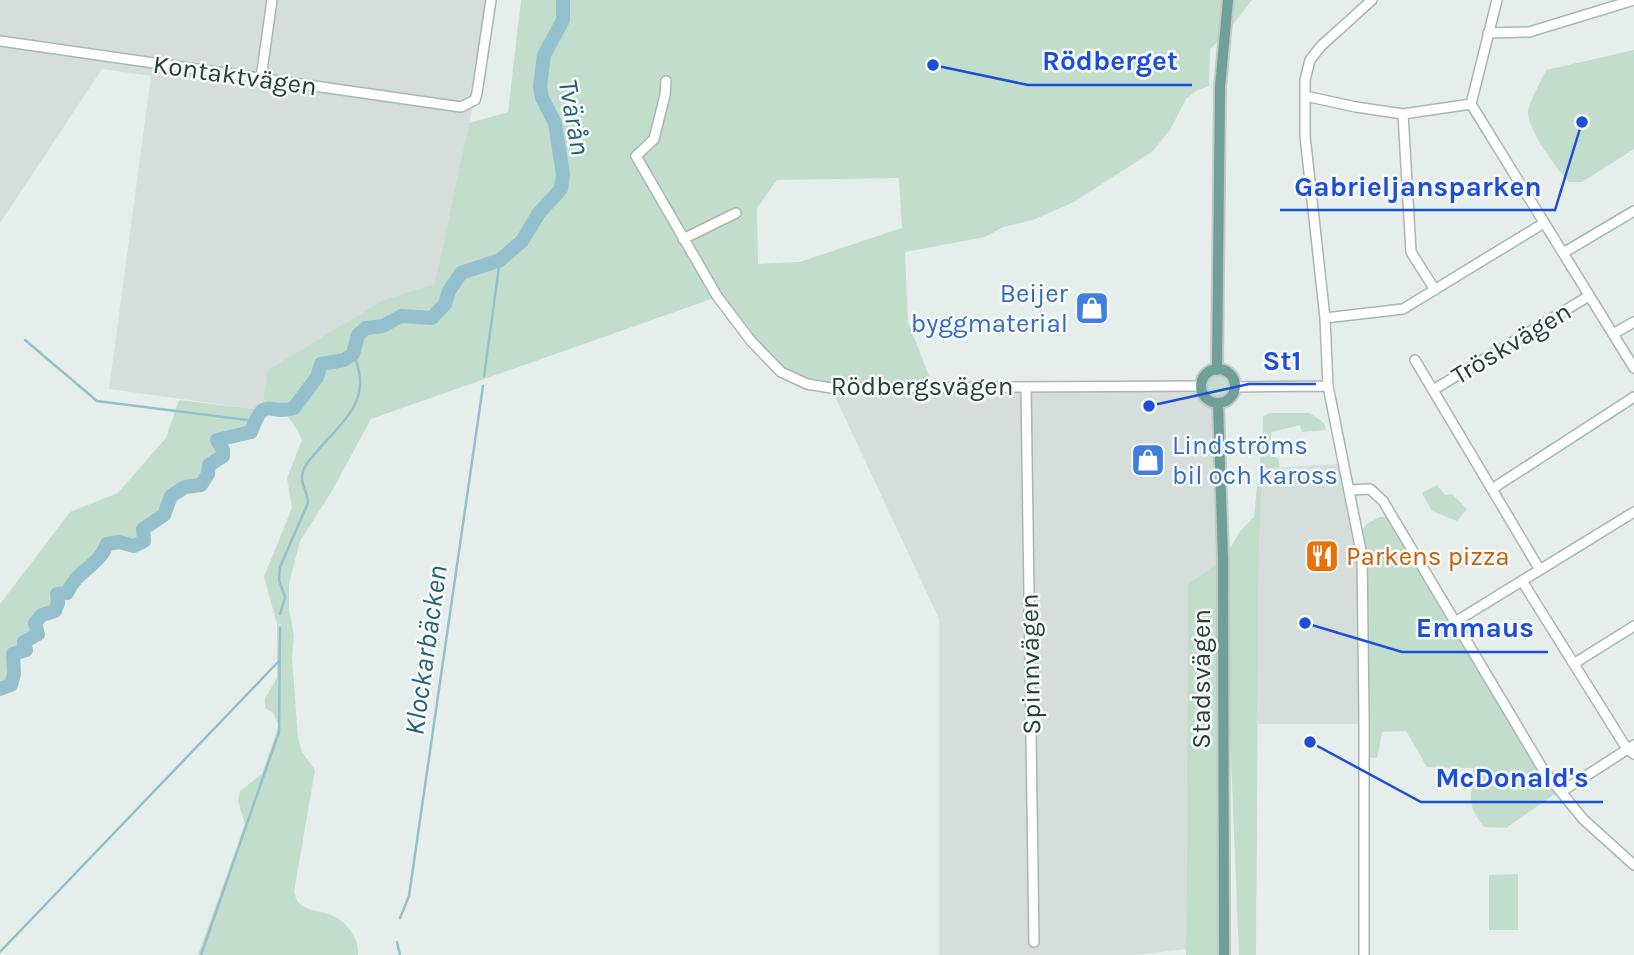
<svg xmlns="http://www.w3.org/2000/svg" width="1634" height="955" font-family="Karla,sans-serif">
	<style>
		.built { fill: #d5deda }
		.green { fill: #c2ddcb; fill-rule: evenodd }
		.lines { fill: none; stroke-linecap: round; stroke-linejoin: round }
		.stream { stroke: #94c0cd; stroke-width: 2.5 }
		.river { stroke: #94c0cd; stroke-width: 14 }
		.minor-casing { stroke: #a9b6b2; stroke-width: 12 }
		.major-casing { stroke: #c3c9c8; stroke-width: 14 }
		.minor { stroke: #fff; stroke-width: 9 }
		.major { stroke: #6f9f96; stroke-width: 10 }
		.labels { text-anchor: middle; stroke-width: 5; stroke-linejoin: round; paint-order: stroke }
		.street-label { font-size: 26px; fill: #273f3a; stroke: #f7faf9 }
		.shop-label { font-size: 26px; fill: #366cbe; stroke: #f7faf9; text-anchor: end }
		.food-label { font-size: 26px; fill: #c56008; stroke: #f7faf9; text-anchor: start }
		.water-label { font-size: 28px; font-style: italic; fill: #256276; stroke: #f7faf9 }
		.leader { fill: none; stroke: #1d4ed8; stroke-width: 2.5 }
		.callout-dot { fill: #1d4ed8; stroke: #f7faf9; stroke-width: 2.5 }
		.callout-label { font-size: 28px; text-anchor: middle; font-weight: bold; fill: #1d4ed8; stroke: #f7faf9; stroke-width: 5; stroke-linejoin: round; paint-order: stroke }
	</style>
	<rect width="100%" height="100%" fill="#e6eeeb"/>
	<!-- built -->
	<path class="built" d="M0,0H488L475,94L436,285L262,410L109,389L151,76L102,69L0,223Z
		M1201,386L1206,398L1218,403L1223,559L1188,584L1186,949L1137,955H939V619L831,388Z
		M1344,464L1358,534L1364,724H1258L1259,542L1263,468Z"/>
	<!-- green -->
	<path class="green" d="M521,0H1252L1224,36L1210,49L1209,86L1196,91L1186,99L1170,130L1153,151L1074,202L1033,220L1003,227L985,237L905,252L908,322L933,386L831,388L781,372L717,297L371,419L332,491L300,541L289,584V610L294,636L292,658L298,738L302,752L315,770L294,892C296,898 297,903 303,906C311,911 322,911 331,915C347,922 359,937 358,955H198L245,824L238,801L240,791L262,774L279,725L273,713L265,708V698L277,678V624L264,577L292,508L287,478L302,440C294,423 288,412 269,407L262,410L251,432L217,440L223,456L209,465L208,474L201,485L185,487L171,496L164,515L143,529L144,541L134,546L119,542L107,544C100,565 76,571 67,593L58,594V603L55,611L42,615L35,623L38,634L24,642L26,650L14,654V674L11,685L0,689V604L70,512L118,493L166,438L179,400L262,410L268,370L384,300L435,284L469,123L508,112ZM899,178L902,228L800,262L758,264L757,208L777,180Z
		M1634,50V149L1582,182H1569C1557,169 1526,128 1528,111C1531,98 1540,83 1546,70Z
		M1206 387a13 13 0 1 1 26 0a13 13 0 1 1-26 0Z
		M1270,413H1310L1324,423L1326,430L1302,432L1300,425L1271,432L1270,456L1278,458L1280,468H1263L1259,542L1256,955H1239L1224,586V955H1186L1188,584L1223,559L1241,530L1254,517C1257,483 1263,450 1263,416Z
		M1437,485L1445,495L1452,494L1467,509L1457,521L1432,511L1422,493Z
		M1380,517H1392L1556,793L1506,828L1484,827C1464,802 1473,796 1473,768L1427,767L1406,731L1382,732L1377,758L1364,757L1358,534L1368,523Z
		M1518,874V930H1489V875Z"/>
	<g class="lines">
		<!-- stream -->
		<path class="stream" d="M25,340L97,401L255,421
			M484,376L500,260
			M280,614L285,597L279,580L280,567L308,503C308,491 299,483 303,471C306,462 313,456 319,449C345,419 374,398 353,354
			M400,918L409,896L483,386
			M397,942L400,955
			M0,952L279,661
			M201,955L279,732L280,628"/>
		<!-- river -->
		<path class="river" d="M0,689L11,685L14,674L13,654L26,650L24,642L38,634L35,623L42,615L55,611L58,603L57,594L67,593C77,570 99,566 107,544L119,542L134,546L144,541L143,529L164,515L171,496L185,487L201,485L208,474L209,465L223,456V450L217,440L251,432C265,392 270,417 294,408L317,377L321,364L344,360L353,354L358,335L366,328L383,326L401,316L432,318L445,304L449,291L461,273L500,260L522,241L539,213L561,189L563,175L555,123L542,98L540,86L544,55L563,20V0"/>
		<!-- minor casing -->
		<g class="minor-casing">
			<path id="minor" d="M1497,0L1471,104L1634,368
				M1488,33L1529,32L1634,0
				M0,41L461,107L475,100L477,93L491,0
				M261,78L272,0
				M666,81L665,95L654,139L636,156L717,296L751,341L781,372L807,384L831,388L1201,386
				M1305,96L1356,107L1403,114L1471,104
				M1403,114L1411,252L1435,290
				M683,239L736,213
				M1563,253L1634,211
				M1325,318L1403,309L1544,223
				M1613,334L1634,322
				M1415,360L1540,570
				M1026,387L1034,942
				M1235,387L1328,386
				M1433,390L1589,296
				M1492,489L1634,397
				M1350,490L1370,489L1383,501L1544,771L1583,819L1634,865
				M1522,581L1627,749L1634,754
				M1455,622L1634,512
				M1575,663L1634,626
				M1561,792L1634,745
				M1364,955V716L1362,556L1328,386L1325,318L1305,136V80L1310,60L1321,46L1372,0"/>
		</g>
		<!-- major casing -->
		<g class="major-casing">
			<path id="major" d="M1201 386a17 17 0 1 1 34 0a17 17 0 1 1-34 0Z
				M1217,370L1220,87L1228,0
				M1218,403L1223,559L1224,955"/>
		</g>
		<!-- minor -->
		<use href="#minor" class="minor"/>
		<!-- major -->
		<use href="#major" class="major"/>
	</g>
	<!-- icons -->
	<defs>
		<g id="shop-square" transform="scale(1.75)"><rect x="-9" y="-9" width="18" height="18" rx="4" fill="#3f7fe0" stroke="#f7faf9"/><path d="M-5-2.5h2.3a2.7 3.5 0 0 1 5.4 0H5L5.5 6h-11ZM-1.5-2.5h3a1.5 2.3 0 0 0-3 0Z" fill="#fff"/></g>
		<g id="restaurant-square" transform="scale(1.75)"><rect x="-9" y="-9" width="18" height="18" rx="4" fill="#e8710a" stroke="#f7faf9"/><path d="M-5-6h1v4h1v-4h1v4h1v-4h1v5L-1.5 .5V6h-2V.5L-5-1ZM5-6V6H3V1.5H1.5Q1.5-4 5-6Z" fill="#fff"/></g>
	</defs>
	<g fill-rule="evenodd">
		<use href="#shop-square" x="1092" y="308"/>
		<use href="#shop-square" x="1148" y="460"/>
		<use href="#restaurant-square" x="1322" y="556"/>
	</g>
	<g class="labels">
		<!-- street labels -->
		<g class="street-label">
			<text transform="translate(235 75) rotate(8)" y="9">Kontaktvägen</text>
			<text transform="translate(1511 343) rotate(-31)" y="9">Tröskvägen</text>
			<text x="922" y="395">Rödbergsvägen</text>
			<text transform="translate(1030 664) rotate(-91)" y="9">Spinnvägen</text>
			<text transform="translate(1201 679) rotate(-90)" y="9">Stadsvägen</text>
		</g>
		<!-- shop labels -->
		<g class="shop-label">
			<text x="1068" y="302">Beijer<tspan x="1068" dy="30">byggmaterial</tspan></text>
			<text x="1172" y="454" text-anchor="start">Lindströms<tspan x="1172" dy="30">bil och kaross</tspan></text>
		</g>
		<!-- food labels -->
		<g class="food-label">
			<text x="1346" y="565">Parkens pizza</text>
		</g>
		<!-- water labels -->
		<g class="water-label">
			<text transform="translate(575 117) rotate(80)" y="10">Tvärån</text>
			<text transform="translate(425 650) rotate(-82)" y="10">Klockarbäcken</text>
		</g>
	</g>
	<!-- callouts -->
	<path class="leader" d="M933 65L1028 85H1192M1582 122L1555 210H1280M1149 406L1249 384H1316M1305 623L1402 652H1548M1310 742L1421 802H1603"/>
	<g class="callout-dot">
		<circle cx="933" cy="65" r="7"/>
		<circle cx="1582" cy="122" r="7"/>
		<circle cx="1149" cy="406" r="7"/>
		<circle cx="1305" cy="623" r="7"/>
		<circle cx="1310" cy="742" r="7"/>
	</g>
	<g class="callout-label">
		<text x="1110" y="70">Rödberget</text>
		<text x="1418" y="196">Gabrieljansparken</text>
		<text x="1282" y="370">St1</text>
		<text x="1475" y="637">Emmaus</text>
		<text x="1512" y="787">McDonald's</text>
	</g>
</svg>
